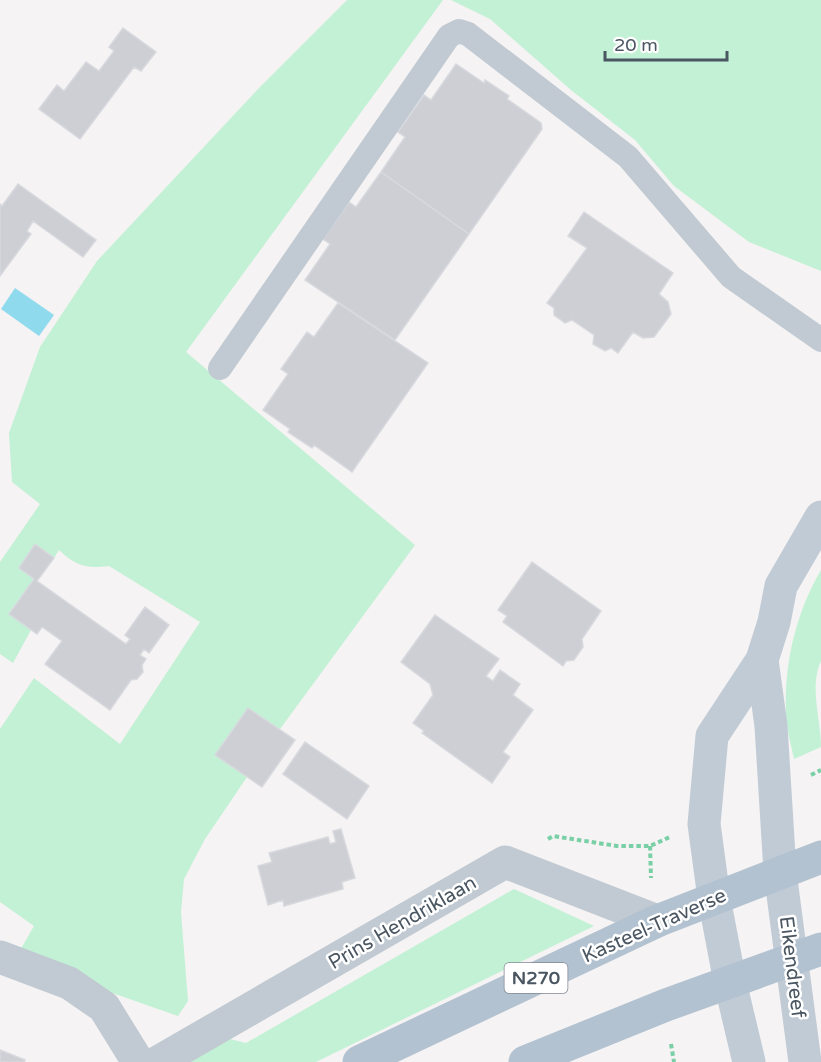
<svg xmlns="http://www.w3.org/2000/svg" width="821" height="1062" font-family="'Varela Round',sans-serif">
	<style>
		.green { fill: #c3f1d5 }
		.water { fill: #90daee }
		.building { fill: #cdcfd5; stroke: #d7d9de; stroke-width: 1.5 }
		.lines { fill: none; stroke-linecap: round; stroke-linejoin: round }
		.path { stroke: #7ad0a6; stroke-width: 4; stroke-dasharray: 4.5 3; stroke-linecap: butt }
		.lane { stroke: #c1cad2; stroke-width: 24 }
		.street { stroke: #c1cad2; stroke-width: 33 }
		.secondary { stroke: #c1cbd6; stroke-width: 33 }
		.primary { stroke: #b3c2d1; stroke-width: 33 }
		.labels { text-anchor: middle; stroke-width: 5; stroke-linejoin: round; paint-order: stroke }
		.shield { fill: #fff; stroke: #808990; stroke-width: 1.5 }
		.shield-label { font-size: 18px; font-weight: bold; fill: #4a5661 }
		.street-label { font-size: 20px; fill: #4a5661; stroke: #fff }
	</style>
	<rect width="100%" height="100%" fill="#f5f3f3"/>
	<!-- green -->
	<path class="green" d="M347,0H443L186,352L415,545L272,740L205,839L184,879L181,912L188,1001L178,1016L15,959L34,926L0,902V729L34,678L120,744L200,622L109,566C86,569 76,566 59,550L54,558L35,545L19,568L34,579L9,613L31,630L13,663L0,654V562L40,504L12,482L9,433L40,347L97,261L258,89Z
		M451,0H821V271L749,242L674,186L635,140L571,90L490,19Z
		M821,570V661C809,687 821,719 821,747L794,759C791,744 786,728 786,713C784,663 796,613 821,570Z
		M514,889L594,926L316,1062H177L222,1037L246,1043Z"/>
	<!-- water -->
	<path class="water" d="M15,288L54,315L39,336L1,309Z"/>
	<!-- building -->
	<path class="building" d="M123,28L156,52L141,71L134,67L80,139L39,109L57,85L64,91L86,62L99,71L114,51L109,47Z
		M456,64L484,83L485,80L509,96L507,99L541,123L542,129L469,234L381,172L405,137L398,132L424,95L431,100Z
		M381,172L469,234L395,340L305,280L330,244L323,239L349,202L356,207Z
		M18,184L96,240L83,257L33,221L27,231L31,234L0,276V204L2,206Z
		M584,212L673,273L659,294L668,302L671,314L654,337L643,338L633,332L618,353L611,348L605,351L593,344L594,335L572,320L565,323L554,315V308L547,303L587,248L568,236Z
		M338,303L428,363L352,472L314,445L312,448L288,432L290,429L263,410L288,374L281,369L307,332L314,337Z
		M35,544L54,558L37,581L126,644L130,639L125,635L145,607L169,625L149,653L144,649L140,655L146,659L142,665L143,672L137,679L131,680L110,710L45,664L62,641L42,627L37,634L9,614L34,579L19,568Z
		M532,562L601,611L582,639L583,647L574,660L566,661L563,666L503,622L507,616L498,610Z
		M435,615L499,659L486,676L493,681L500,670L520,684L513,695L533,710L503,752L510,757L492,783L422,733L424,731L413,723L433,695L430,684L401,662Z
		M248,708L295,740L262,787L215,755Z
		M305,742L369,786L347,819L283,774Z
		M341,829L355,878L342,882L343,889L284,906L283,900L268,905L258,866L272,862L269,853L328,837L330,844L336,842L333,831Z
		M0,1050L25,1060L24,1062H0Z"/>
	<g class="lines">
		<!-- path -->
		<path class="path" d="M811,775L821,770
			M548,839L553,836L617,846H650L670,837
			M650,846L651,878
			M671,1044L674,1062"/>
		<!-- lane -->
		<path class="lane" d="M220,368L449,36L459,31L468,34L628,157L731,277L821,340"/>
		<!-- street -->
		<path class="street" d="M0,957L69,983L104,1007L138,1062
			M158,1062L505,862L657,921"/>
		<!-- secondary -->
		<path class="secondary" d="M762,660L771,726L780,872L805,1062
			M749,1062L730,982L714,898L704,824L712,736L762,660L774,622L781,586L821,517"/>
		<!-- primary -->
		<path class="primary" d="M359,1062L657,921L821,857
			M525,1062L666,1005L821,949"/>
	</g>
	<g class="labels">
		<!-- shield labels -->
		<rect class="shield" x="504.5" y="963" width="63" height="30" rx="4.5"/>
		<g class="shield-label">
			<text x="536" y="984">N270</text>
		</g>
		<!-- street labels -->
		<g class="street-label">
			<text transform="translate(402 922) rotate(-30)" y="7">Prins Hendriklaan</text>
			<text transform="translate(654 925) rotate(-24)" y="7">Kasteel-Traverse</text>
			<text transform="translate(793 967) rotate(83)" y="7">Eikendreef</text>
		</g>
	</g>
	<!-- scale -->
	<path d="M605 51v9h122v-9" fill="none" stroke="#4a5661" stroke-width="3"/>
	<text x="614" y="51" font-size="18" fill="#4a5661" stroke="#ffffff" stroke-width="4.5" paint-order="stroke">20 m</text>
</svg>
